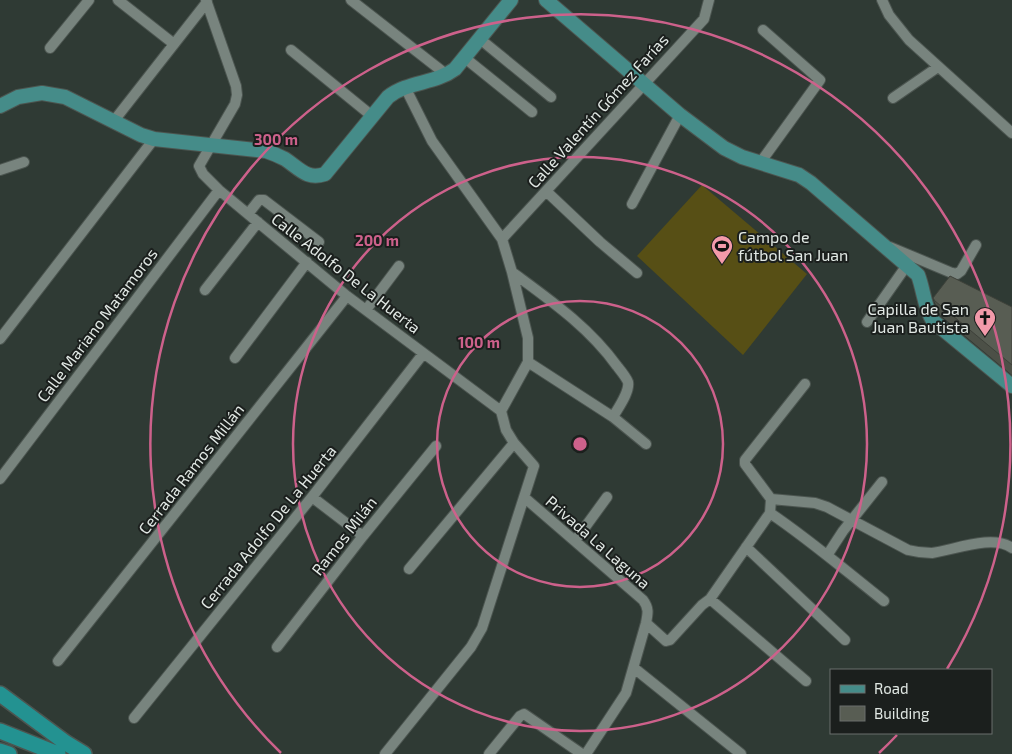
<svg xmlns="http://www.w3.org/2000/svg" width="1012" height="754" font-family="'Exo 2',sans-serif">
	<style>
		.garden { fill: #574f15 }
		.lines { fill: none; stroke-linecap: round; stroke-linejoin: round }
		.minor-casing { stroke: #4c5550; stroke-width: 12 }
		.major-casing { stroke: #4c5550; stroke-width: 16 }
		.highway-casing { stroke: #4c5550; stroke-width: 18 }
		.minor { stroke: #78847e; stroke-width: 10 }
		.major { stroke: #458c89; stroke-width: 14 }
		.highway { stroke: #239291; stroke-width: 15 }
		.wall { fill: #4c5047 }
		.building { fill: #585d53; stroke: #3e413a }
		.ring { fill: none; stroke: #cd618b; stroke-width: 2.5 }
		.labels { text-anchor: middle; stroke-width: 4; stroke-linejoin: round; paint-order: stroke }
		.street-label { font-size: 16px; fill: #e1e8e4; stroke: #1b1f1d }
		.poi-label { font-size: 16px; fill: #e1e8e4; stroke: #1b1f1d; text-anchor: start }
		.centre { fill: #cd618b; stroke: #1b1f1d; stroke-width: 2.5 }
		.ring-label { font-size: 15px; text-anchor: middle; font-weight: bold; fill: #cd618b; stroke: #1b1f1d; stroke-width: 4; stroke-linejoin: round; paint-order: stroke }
	</style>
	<rect width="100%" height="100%" fill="#2f3a34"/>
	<!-- garden -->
	<path class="garden" d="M702,185L807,274L743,355L637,256Z"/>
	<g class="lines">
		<!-- minor casing -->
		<g class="minor-casing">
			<path id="minor" d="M118,0L174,44
				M206,0L236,86L237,95L235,104L199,166L203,174L219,190L347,296L501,411
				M351,0L447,75
				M882,0L889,15L909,40L1012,133
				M480,39L551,97
				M50,48L89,0
				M291,50L372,116
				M465,58L532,112
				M893,98L938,67
				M113,122L207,2
				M760,163L820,80L763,30
				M0,170L24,162
				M546,191L600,242L637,273
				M632,204L680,115
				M248,214L259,200H264L319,242
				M502,239L704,19L709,0
				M890,247L952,273L957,274L961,271L976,245
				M512,272C550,300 589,327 617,366C621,371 626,377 628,382C630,392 618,408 613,417
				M205,290L258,222
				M366,310L399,266
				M867,322L907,265
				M0,339L154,139
				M235,358L307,262
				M528,362L613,417L646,444
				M0,479L219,190
				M312,497L363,536
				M525,498L643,600C649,608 648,613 646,623L626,693L586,754
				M771,499L815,503L827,507L908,550C916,552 923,553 932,553C954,550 993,534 1012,548
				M770,513C810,540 846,571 884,601
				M575,541L607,497
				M746,547L845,640
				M828,554L843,531L882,482
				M409,569L514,443
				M710,599L806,681
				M646,623L666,641L670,640L702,605L710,599L770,513L771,499L745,464V460L805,384
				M277,647L363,536L436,446
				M58,661L347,296
				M634,668L741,754
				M134,718L312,497L423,354
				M385,754L471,647L482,628L534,466L514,443L506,430L501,411L528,362V338L512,272L502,239L432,141L405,87
				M489,754L520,716L524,714L582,754"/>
		</g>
		<!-- major casing -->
		<g class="major-casing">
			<path id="major" d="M546,0L680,115L724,148L742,157L799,175L811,183L918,275C924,291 924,307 933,321L1012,386
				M0,106L18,97L42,93L65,97L141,135L154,139L266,151C272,153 279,156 285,159C300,169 307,180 325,174L388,97C408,81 435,84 455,69L511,0"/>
		</g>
		<!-- highway casing -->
		<g class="highway-casing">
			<path id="highway" d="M0,694L66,743L84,754
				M0,731L58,754
				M0,751L9,754"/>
		</g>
		<!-- minor -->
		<use href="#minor" class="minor"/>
		<!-- major -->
		<use href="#major" class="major"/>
		<!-- highway -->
		<use href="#highway" class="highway"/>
	</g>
	<!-- wall -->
	<path class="wall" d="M933,298L1012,307V375L940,315Z"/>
	<!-- building -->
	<path class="building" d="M950,276L1012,307V365L935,301L933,298Z"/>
	<!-- distance rings -->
	<g class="ring">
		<circle cx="580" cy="444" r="143"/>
		<circle cx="580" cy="444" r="287"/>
		<path d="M897 735A430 430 0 0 1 879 753M281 753A430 430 0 1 1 947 669"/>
	</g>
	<!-- icons -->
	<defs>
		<g id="stadium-pin" transform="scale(1.125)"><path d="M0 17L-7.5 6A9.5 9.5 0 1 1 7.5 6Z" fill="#f39aaa" stroke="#1b1f1d"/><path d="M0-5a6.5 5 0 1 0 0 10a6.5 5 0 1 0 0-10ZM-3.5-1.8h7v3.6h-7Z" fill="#111"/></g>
		<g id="church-pin" transform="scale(1.125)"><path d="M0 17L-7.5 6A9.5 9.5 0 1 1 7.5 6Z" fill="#f39aaa" stroke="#1b1f1d"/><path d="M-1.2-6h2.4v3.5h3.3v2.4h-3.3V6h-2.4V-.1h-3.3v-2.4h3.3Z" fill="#111"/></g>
	</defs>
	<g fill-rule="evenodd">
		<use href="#stadium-pin" x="722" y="246"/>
		<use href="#church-pin" x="985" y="318"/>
	</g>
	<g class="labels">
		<!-- street labels -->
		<g class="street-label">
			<text transform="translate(598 111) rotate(-48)" y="6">Calle Valentín Gómez Farías</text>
			<text transform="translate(346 273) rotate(38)" y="6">Calle Adolfo De La Huerta</text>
			<text transform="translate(97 325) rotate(-53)" y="6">Calle Mariano Matamoros</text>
			<text transform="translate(191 469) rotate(-52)" y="6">Cerrada Ramos Millán</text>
			<text transform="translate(268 527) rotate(-51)" y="6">Cerrada Adolfo De La Huerta</text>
			<text transform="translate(344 536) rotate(-52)" y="6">Ramos Milán</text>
			<text transform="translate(598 542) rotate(41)" y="6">Privada La Laguna</text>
		</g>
		<!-- poi labels -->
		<g class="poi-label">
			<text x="738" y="243">Campo de<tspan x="738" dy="18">fútbol San Juan</tspan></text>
			<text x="969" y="315" text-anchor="end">Capilla de San<tspan x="969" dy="18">Juan Bautista</tspan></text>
		</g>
	</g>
	<circle cx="580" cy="444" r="8" class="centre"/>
	<g class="ring-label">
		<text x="276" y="145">300 m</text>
		<text x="377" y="246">200 m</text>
		<text x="479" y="348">100 m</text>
	</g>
	<!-- legend -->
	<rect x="830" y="669" width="162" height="65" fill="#1b1f1d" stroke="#6a6f6d"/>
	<rect x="840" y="685" width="25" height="8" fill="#458c89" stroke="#6a6f6d"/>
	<text x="874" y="694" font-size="15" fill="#e1e8e4">Road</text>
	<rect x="840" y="706" width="25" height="15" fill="#585d53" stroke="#6a6f6d"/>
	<text x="874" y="719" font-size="15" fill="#e1e8e4">Building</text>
</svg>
